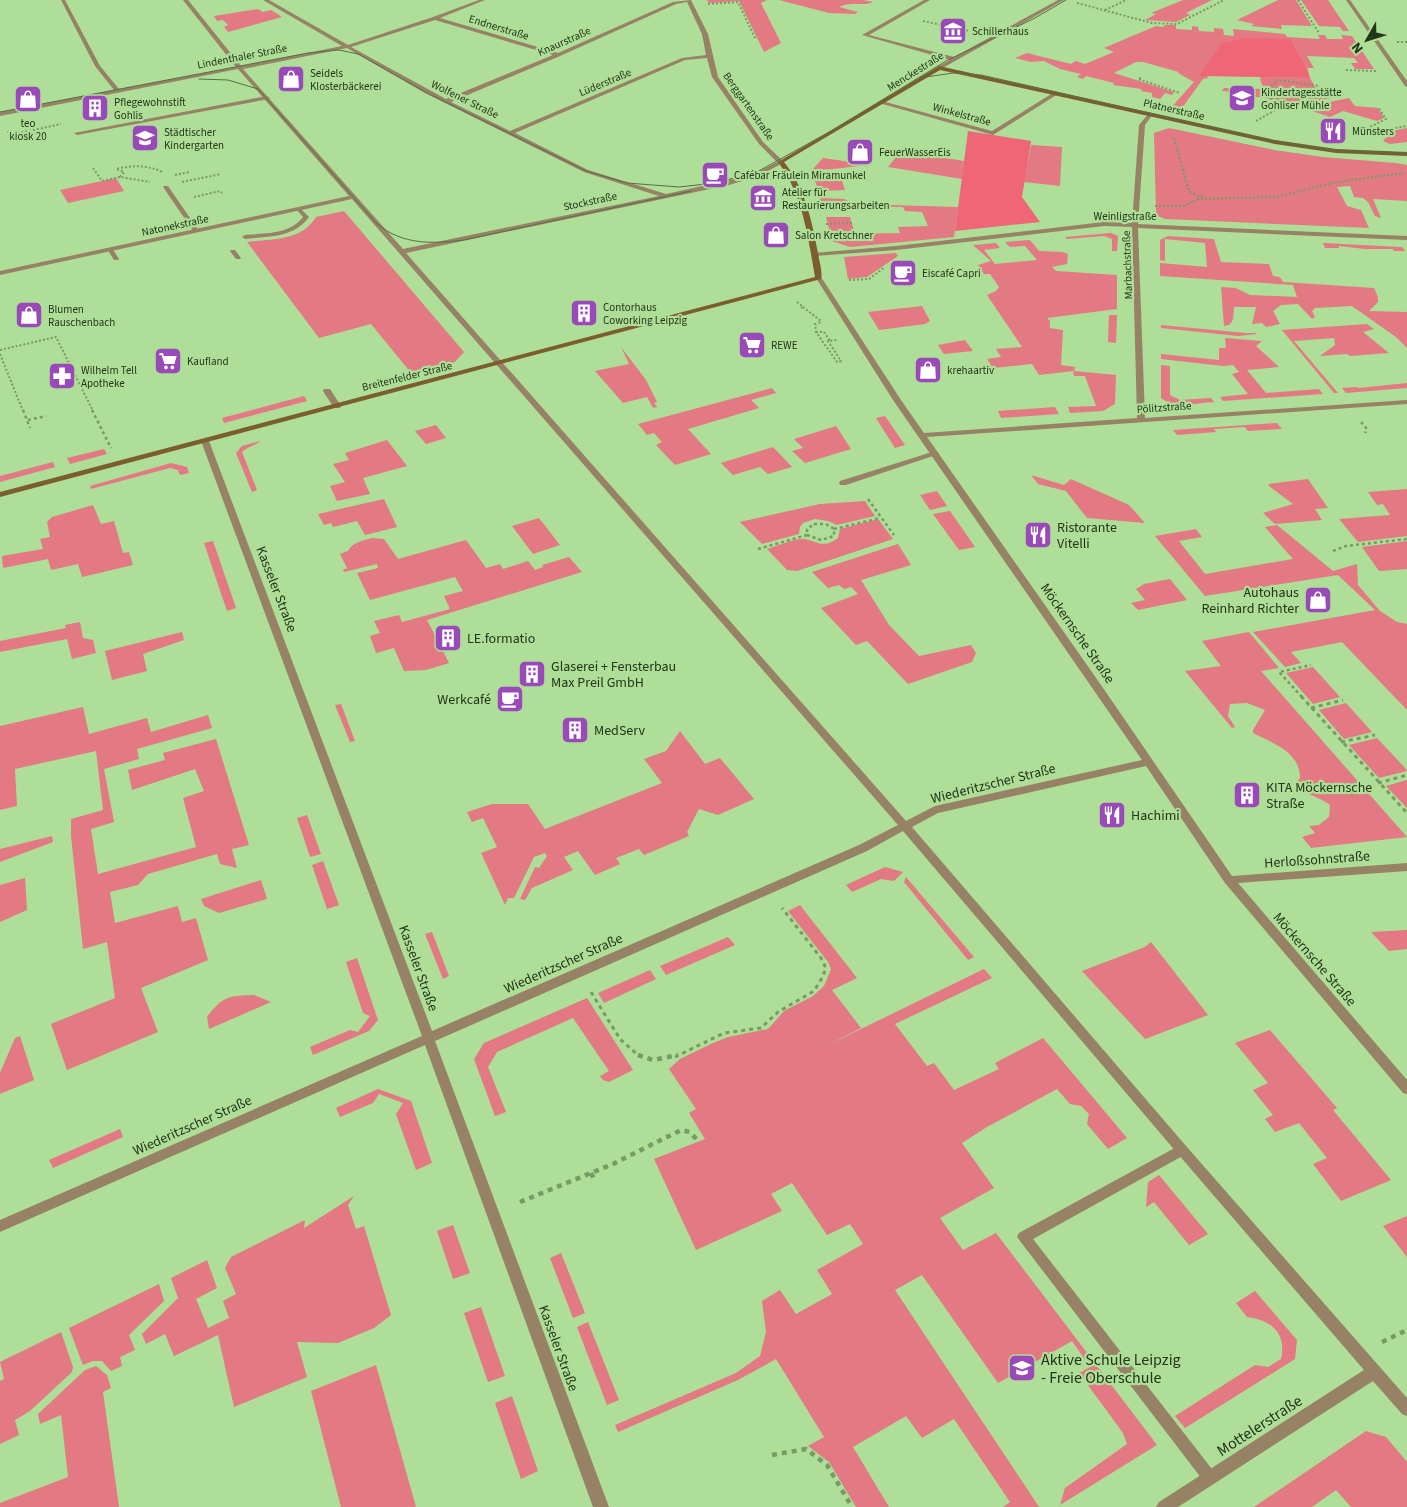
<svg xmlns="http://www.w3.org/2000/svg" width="1407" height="1507" font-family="'Source Sans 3',sans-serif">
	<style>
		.green { fill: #e37982 }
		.forest { fill: #ef6676 }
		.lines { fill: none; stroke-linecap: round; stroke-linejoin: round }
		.path-far3 { stroke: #779b65; stroke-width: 2; stroke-dasharray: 2 2; stroke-linecap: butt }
		.path-far2 { stroke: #779b65; stroke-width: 2.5; stroke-dasharray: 3 3; stroke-linecap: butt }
		.path-far1 { stroke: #779b65; stroke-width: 3; stroke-dasharray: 4 4; stroke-linecap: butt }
		.path { stroke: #779b65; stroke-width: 4.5; stroke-dasharray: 5 5; stroke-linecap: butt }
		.lane { fill: #978265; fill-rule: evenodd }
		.street { fill: #978265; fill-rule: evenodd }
		.secondary { fill: #7b5d30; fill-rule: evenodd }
		.tram { stroke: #547146; stroke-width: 1 }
		.labels { text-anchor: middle; stroke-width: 4.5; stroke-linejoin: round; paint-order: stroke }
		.far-street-label { font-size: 11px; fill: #24361a; stroke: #aede97 }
		.far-poi-label { font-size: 11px; fill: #24361a; stroke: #aede97; text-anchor: start }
		.poi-label { font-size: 14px; fill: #24361a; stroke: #aede97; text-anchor: start }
		.street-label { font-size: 14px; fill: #24361a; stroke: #aede97 }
		.near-poi-label { font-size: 16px; fill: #24361a; stroke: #aede97; text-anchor: start }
		.near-street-label { font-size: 16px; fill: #24361a; stroke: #aede97 }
	</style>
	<rect width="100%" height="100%" fill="#aede97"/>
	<!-- green -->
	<path class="green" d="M707,0H767L761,3L781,43L764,52L739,1L709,3Z
		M779,0H863L873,2C863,7 852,0 839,7L858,12L855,14L829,13Z
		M1183,0H1212L1186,13L1190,15L1176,22L1145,20L1156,14L1151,13Z
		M1278,0H1296L1312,26L1281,25L1282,29L1251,26L1254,24L1237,20Z
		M1301,0H1328L1349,31H1343L1340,27L1319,26Z
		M258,9L263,12L271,10L282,17L228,32L224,27L228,25L223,20L217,21L214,16Z
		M1165,25H1176V29L1192,30V26L1198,27L1199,31L1214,32V28L1223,29L1224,35L1234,36L1233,29L1285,34L1287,37L1320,39L1318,35H1325L1327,39H1343L1341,35L1352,36L1374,69H1355L1351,63H1358L1354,58L1307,56L1314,68H1307L1291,39L1207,76L1208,78L1203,79L1179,112L1169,110L1194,82L1178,73L1179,72L1143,62H1136L1114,73L1174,92L1172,95L1165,93L1160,99L1152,97V93L1141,91L1142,89L1113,85L1114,83L1086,76L1083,79L1077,77L1081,74L1060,69L1044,61L1031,62L1015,58L1027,53L1071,64L1076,61L1085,64L1114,52L1104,48L1156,26L1163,27Z
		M1261,77L1310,78L1316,89H1319L1325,97L1331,98L1299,105L1287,111L1283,110L1292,104L1261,97L1236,98L1235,92L1222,91L1224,88L1264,89L1260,80Z
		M1349,98L1355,106L1378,108L1384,118L1377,121L1343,111L1330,117L1306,109L1315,105Z
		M1169,128L1274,150L1323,157L1395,163L1407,165V201L1373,199L1381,218L1375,216L1368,202L1363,198L1354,197L1350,186L1337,187L1347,206L1361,210L1369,228L1165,219L1158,216L1156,212L1154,133Z
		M1407,128V142L1390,144L1383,141L1392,131Z
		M1031,145L1062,147L1060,186L1024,182Z
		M901,151L964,161L962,179L888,167Z
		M823,158L872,165C852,166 833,170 812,170Z
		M839,172L845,190L818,191L813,173Z
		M116,178L124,191L68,203L60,190Z
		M820,198L844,199L854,204L958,207L954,237L850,247L832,241L826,217H850L855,234L900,233L898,227L928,226L922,212L905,211L903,207L841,206L835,209L823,210Z
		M344,211L464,352L455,362L411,373L371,324L319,338L247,242C271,239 302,241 316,217Z
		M1111,233L1118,236L1117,251H1112V239L1104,236L1067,239L1065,237Z
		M1168,236L1214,239L1221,262L1269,264L1273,276L1280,277L1283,282L1374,288L1378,297V302L1369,311L1407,312V348L1396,337L1352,306L1315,308L1312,311L1315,317L1312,319L1298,304L1281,305L1273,311L1280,324L1266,327L1262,323L1252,324L1256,307H1234C1233,316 1235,325 1224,326L1221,287L1236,288L1250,295L1297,297L1293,285L1160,276V263L1207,267L1205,243L1165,239V261L1160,260V240Z
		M1030,240L1039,251L1063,252L1068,254L1067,264L1052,267L1056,271L1117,275V309L1047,318L1050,321V328L1063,330L1061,365L1075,367L1074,371L1116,375L1115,404L1103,411L1070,413L1068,407L1096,406L1085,376H1074L1073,371L1039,375L1032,364L993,368L987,359L1001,357L996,349L1022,347L987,295L996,291L999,287L990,274H984L978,265L991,261L973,245L996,243L1000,248L984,250L995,264L1037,260L1025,246L1010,247L1005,242Z
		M1323,243L1402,247L1405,251H1394L1393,249H1365L1339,246V248H1325Z
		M896,253L898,256L867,277L848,279L844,257Z
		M922,306L930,321L925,324L879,330L868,312Z
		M1109,315H1117L1116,343L1108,342Z
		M1367,324L1374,329L1363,332L1389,353L1350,356L1347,354L1320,356L1335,345L1334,338L1294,341L1338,393H1334L1282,330Z
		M1161,325L1246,333H1256L1257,334L1238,336L1161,328Z
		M1225,338L1262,341L1256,346L1279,367L1247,370L1266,393L1319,389L1323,394L1223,401L1220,397L1248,394L1232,374L1239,372L1233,365L1223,366L1161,359V354L1219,360V348H1226Z
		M965,340L973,351L944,354L938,345Z
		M621,347L646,380L657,402L654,403L657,407L653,408L647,397L623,403L595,371L629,364Z
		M1161,365L1170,366V395L1180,400L1211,398L1214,402C1196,403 1176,409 1161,398Z
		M1407,383V388L1346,393L1342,388L1357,387L1359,388Z
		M772,388L776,393L751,400L759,408L688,429L711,454L675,465L656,445L662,442L654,433L647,435L638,424Z
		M304,396L307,401L224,423L222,418Z
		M1055,407L1059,414L1001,418L998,411Z
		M885,416L905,445L895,448L876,418Z
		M1277,423L1282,429L1248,431L1245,427L1214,429L1216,432L1177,435L1173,430Z
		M436,425L446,438L426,444L415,431Z
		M836,426L851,449L805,463L792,451L803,448L794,439Z
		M387,440L407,466L363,478L370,494L337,501L330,486L345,482L333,464L349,460L345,453Z
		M260,441C255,446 247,447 242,452L257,490L252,492L236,453L242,446Z
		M773,447L792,467L768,474L760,467L733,475L721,463Z
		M104,449L107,454L70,464L67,458Z
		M53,462L55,467L0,482V476Z
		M171,463L187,467L189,473L180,475L178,470L170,468L91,489L90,486Z
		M1031,475L1064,485L1071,479L1129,505L1145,523L1087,518L1066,491L1038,484Z
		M1308,479L1328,508L1315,509L1322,520L1275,524L1263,513L1293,504L1269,486V484Z
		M1407,489V536L1358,542L1339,519L1390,515L1383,504L1377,505L1368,492Z
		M937,491L947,506L930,510L920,495Z
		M384,499L397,527L365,535L357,521L333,527L331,523L324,525L318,514Z
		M865,501L875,516L837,525L828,521L815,519L803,523L800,527L799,534L762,544L740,522L820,504Z
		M93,505L101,524L114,521L123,553L129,552L133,565L82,577L78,564L51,570L48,559L3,568L2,556L43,549L40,539L50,537L47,522L52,517Z
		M950,511L975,547L959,550L933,514Z
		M539,518L560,545L533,554L512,526Z
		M878,519L893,539L797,571L787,570L767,549C778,546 790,540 801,539C814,538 821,551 838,538L840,529Z
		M1277,525L1333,571L1357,564L1358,585L1380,611L1397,622L1407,624V710L1342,642L1291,652L1301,663L1285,667L1253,632L1375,610L1338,575L1205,596L1155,536L1196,529L1202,537L1179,541L1205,574L1293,559L1265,527Z
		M372,538L384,539L398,559L466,540L486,568L500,564L503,569L528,561L535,570L543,567L542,565L569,557L582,572L427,620L449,663L426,670L404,671L394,648L376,653L370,636L380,633L374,621L399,615L402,622L450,609L444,596L463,591L455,577L370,600L357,573L378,568L377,564L344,572L343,570L347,568L340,554L348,551C353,542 362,541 372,538Z
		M213,541L236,608L227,611L204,543Z
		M1407,541V569L1379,571L1362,547Z
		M898,544L911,565L861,580L889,625L919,656L971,645L976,653L972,662L908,684L867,641L856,645L821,608L858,594L851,587L844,589L839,585L828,588L812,572Z
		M1170,579L1187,600L1138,610L1131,603L1145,600L1136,589L1144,584Z
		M80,622L83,638L93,640L96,653L72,659L67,639L0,652V641L66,628L65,625Z
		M182,632L184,640L143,654L147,671L112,680L105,651Z
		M1249,632L1279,668L1261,671L1407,837L1311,848L1302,837L1315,833L1309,826L1319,825L1329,817L1330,805C1320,797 1301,793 1295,784L1300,778C1300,752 1273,743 1253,733V730L1265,710L1247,703L1230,704L1228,716L1235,727L1232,728L1185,671L1221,666L1202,641Z
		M1313,667L1340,697L1313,704L1286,673Z
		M1346,703L1372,732L1344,739L1319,710Z
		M341,704L355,741L350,742L335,705Z
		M83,707L89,734L147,718L151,732L208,715L212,728L137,749L139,759L104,769L114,822L91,829L98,874L196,847L183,798L204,791L195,769L132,790L128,770L165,760L163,753L216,739L249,845L232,849L237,868L220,864L217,854L148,874L138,885L110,892L115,923L178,906L182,922L196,918L208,960L141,988L158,1032L67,1070L51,1024L115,998L107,942L83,949L71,836V819L103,810L96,751L15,769L17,806L0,810V726Z
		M680,731L705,764L720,758L754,799L718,815L699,809L687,832L689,836L644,855L639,849L616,858L620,864L595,875L578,851L564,857L573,870L532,888L525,900L520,899L535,867L539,868L547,856L545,853L534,857L514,898H508L505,905L481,853L497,847L483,818L472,822L467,812L492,804H528L545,829L662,783L644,759L666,751Z
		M1377,738L1407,770V771L1379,778L1349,745Z
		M1407,780V808L1386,786Z
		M307,815L321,854L310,857L297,818Z
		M52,836L53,842L0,862V849Z
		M323,861L339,905L327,909L312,865Z
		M885,867L903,872L894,881L881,879L852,892L846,885Z
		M906,877L974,957L968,960L904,882Z
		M25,878L27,910L0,922V885Z
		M261,880L267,899L219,913L204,906L201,899Z
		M800,905L857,978L832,990L861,1028L824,1047L984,969L992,978L895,1024L927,1066L934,1063L954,1090L999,1069L995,1063L1043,1038L1127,1138L1108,1149L1087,1124L1089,1114L1081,1106L1070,1104L1057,1089L987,1127L962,1143L994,1188L940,1218L963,1250L996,1233L1157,1445L1060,1505L1065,1488L1127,1444L1123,1433L1079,1373L1090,1367L1072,1341L998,1383L922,1275L895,1290L1039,1507H1003L1010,1502L954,1419L922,1438L906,1416L853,1447L889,1507H856L829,1462L808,1446L824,1437L776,1359L738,1380L618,1432L615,1425L736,1373L760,1356L766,1332L762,1301L780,1290L796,1314L832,1294L817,1270L863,1244L850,1224L827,1235L792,1183L771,1194L782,1211L696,1250L654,1159L705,1139L689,1113L696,1109L669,1069L680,1059L713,1043L728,1037L768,1029L784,1011L813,996L824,986L831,969L828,962L788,911Z
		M1407,930V949L1389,951L1371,932Z
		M432,932L449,976L443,979L425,934Z
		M728,937L735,945L666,975L660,966Z
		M1151,942L1208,1015L1145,1039L1082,971L1145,947Z
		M357,958L378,1020L369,1031L313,1055L310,1047L350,1030L358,1032L370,1016L363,1013L346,962Z
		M650,970L656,979L604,1003L598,993Z
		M254,995L271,1002L209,1029L207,1017C223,996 228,996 254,995Z
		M587,998L633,1070L609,1082L603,1080L600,1076L609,1071L573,1018L497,1052L488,1067L506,1112L495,1116L474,1059L484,1043Z
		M1270,1030L1337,1108L1333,1110L1391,1180L1341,1201L1313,1164L1327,1158L1299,1123L1275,1132L1265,1119L1273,1115L1253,1090L1268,1083L1235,1043Z
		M20,1036L34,1080L0,1094V1073L15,1038Z
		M378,1089L411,1101L432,1163L416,1170L396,1114L403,1103L379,1094L373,1103L340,1117L336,1108Z
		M120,1129L123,1137L53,1168L49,1160Z
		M1159,1175L1208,1234L1189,1245L1154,1202L1146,1207L1148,1182Z
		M354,1196L348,1205L356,1229L364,1226L391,1315L374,1328L338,1343L297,1342L307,1377L234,1407L218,1335L174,1356L165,1334L146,1344L142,1334L178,1298L171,1278L207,1260L217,1288L196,1299L208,1328L229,1318L223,1301L236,1294L225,1268L231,1257L305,1220L304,1228Z
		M1407,1216V1257L1383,1226Z
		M453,1225L470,1273L453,1279L437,1231Z
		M561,1253L585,1313L573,1318L550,1258Z
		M159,1284L164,1301L129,1335L135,1350L120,1357L122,1366L111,1371L102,1361H93L83,1365L69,1328Z
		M1255,1291L1297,1340L1295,1359L1185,1428L1175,1416L1255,1365L1268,1367L1281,1359C1287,1333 1271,1320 1247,1317L1236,1303Z
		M481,1307L505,1376L488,1382L464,1313Z
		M588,1322L619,1400L607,1405L577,1327Z
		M61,1332L73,1367L72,1372L30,1411L15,1420L19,1435L0,1444V1381L4,1379L0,1362Z
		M376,1365L416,1507H341L311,1391Z
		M96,1366L107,1375L111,1388L103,1392L119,1507H0V1503L68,1477L61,1415L40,1424L38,1414L85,1370Z
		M512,1396L538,1471L521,1479L495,1403Z
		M1366,1431L1386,1437L1407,1462V1507H1351L1336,1490L1312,1507H1254Z"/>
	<!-- forest -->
	<path class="forest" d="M1247,38L1291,39L1307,68L1310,78L1199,76L1222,43Z
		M968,131L1031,141L1022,197L1040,222L955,231Z"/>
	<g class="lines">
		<!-- path-far3 -->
		<path class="path-far3" d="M1298,0L1319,33
			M1077,3L1152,23L1177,24L1224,0
			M708,4L738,2L756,40
			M1105,10L1126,0
			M923,21L969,31
			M1397,42H1407
			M1346,70L1376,71
			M1141,78L1138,79L1180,93
			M1256,121L1286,104L1287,102L1268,98L1264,95L1277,80L1320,86
			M8,131L10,135L61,124
			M1356,134L1386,119L1378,107
			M1386,135L1395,128L1407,126
			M1174,138L1189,191L1197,196L1204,197
			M93,168L102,181L120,177L150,182
			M175,175L189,172
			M120,177L124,172L116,169C133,165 147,165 163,172
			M182,182L221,174
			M194,197L220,191L222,193
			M1155,206H1184L1198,199L1276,197L1337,182L1404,173
			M826,224L852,223
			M849,280L869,279L885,267
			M797,302L803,307L801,308
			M803,307L821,321L817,325
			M815,323L816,332L837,362L841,361L828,341L838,340
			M816,332H824L830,341
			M0,350L56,337L93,411
			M0,354L23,411"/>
		<!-- path-far2 -->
		<path class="path-far2" d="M23,410L30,428
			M92,410L111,448
			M28,420L46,416
			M1361,422L1367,429L1365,433
			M868,499L894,535
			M814,524H826L834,529V536L821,540L807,535V529Z
			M834,529L880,518
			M758,549L807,535
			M1333,551L1346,546L1407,539
			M1302,697L1279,672L1311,665"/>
		<!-- path-far1 -->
		<path class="path-far1" d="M1301,696L1407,813
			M1311,708L1343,700
			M1341,742L1375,735
			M1378,783L1407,775
			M591,992L620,1039L640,1057
			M675,1057L724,1033L761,1028L778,1012L814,991L822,978L826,968L821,958L782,908"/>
		<!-- path -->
		<path class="path" d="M638,1055L653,1060L678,1055
			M591,1173L595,1181
			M520,1202L613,1164L681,1130L690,1132L699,1142
			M1382,1342L1407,1330
			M772,1455L806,1449L827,1465L852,1507"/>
		<!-- lane -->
		<path class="lane" d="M1056,91L1059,93L1058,94L993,135L879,103L882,101L992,131Z
			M267,96L270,98L269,99L77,135L74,133Z
			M164,186H168L199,231L198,232H194L163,187Z
			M299,207L309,217C294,238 269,236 245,239L242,237L245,235C265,233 289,235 303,217L296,209Z
			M108,248H112L119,259L118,260H114L107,249Z
			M231,250H235L241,258L240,259H236L230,251Z
			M324,389H330L341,406L340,408H334L323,391Z
			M932,452H938L939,454L846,485H840L839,483L840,481Z
			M1182,1144L1186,1146L1188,1150L1186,1154L1033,1239L1215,1473L1217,1478L1215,1483L1210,1485L1205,1483L1017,1237L1019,1233Z"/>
		<!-- street -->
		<path class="street" d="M61,0H65L100,66L119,89L236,67L183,0H188L241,66L342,46L263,0H269L348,45L433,17L479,0H485L440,18L558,53L673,2L691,0L708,34L718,77L763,142L783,161V163L756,177L729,185L406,253L906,821L935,806L1142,760L893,400L816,278L821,277L901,400L924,433L1137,418L1132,227L1104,226L896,250L815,256L812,254L813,253L896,246L1104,222L1132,223L1139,125L1150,112L1153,114L1145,125L1138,224L1407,236V240L1138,228L1145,418L1407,400V404L927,437L1101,685L1232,876L1407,863V871L1238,883L1407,1080V1094L1403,1093L1225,883L1146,766L938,813L912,827L1186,1146L1407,1398V1416L1402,1414L1373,1381L1178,1507H1156L1159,1502L1364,1370L1178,1154L903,831L867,851L435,1041L609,1507H593L425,1045L0,1232V1220L422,1036L201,441L202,439H208L209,441L432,1031L859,845L898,825L352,199L0,275V271L349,196L238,69L0,116V112L114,90L95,66ZM687,2L702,34L706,55L682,58L510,131L451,102L560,56L676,4ZM435,20L553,55L446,99L351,47ZM347,48L425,93L584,172L659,196L403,249L243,69ZM707,58L712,77L759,144L777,162L752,175L666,194L588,170L515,133L685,60Z
			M924,0H930L869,35L954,57L1058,0H1064L939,70L937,69V67L950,60L862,35Z
			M1346,0H1350L1407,81V87L1405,86Z"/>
		<!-- secondary -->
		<path class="secondary" d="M939,66L1275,140L1336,149L1407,152V156L1336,153L1275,144L940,70L784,162C805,188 812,221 818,253C819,261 823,272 821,279L0,497V492L815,277C808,237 803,195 778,162Z"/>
		<!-- tram -->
		<path class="tram" d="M926,77L953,73L981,75L1278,142L1337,150L1407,153
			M199,79L228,80L258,89L377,224C403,245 432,244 464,240L691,191
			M0,112L308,53L339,50L358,54L427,93L586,171L627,183L679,187L715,183L757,172L831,131L946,61L1035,18L1066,0"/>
	</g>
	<!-- icons -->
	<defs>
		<g id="museum-square" transform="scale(1.4375)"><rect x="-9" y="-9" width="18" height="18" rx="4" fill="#9a49b9" stroke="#aede97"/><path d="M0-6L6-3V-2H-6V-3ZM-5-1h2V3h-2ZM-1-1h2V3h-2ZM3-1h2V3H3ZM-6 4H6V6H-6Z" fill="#fff"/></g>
		<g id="shop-square" transform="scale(1.4375)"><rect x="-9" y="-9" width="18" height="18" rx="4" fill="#9a49b9" stroke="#aede97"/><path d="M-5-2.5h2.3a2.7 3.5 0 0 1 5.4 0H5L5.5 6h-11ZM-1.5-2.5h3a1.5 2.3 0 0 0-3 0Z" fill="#fff"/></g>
		<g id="school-square" transform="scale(1.4375)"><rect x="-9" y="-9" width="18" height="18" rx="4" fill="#9a49b9" stroke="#aede97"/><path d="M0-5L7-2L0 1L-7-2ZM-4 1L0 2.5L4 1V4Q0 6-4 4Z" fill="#fff"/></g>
		<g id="building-square" transform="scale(1.4375)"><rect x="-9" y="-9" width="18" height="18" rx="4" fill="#9a49b9" stroke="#aede97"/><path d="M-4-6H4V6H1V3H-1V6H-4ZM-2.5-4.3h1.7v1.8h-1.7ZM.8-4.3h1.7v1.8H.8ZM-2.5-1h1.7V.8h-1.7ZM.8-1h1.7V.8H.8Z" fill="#fff"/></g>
		<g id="restaurant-square" transform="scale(1.4375)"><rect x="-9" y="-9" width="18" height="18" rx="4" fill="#9a49b9" stroke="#aede97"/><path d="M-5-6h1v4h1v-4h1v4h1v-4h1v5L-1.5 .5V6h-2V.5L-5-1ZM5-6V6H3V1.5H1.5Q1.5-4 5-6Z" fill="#fff"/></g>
		<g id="cafe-square" transform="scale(1.4375)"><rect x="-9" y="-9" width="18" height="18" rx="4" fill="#9a49b9" stroke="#aede97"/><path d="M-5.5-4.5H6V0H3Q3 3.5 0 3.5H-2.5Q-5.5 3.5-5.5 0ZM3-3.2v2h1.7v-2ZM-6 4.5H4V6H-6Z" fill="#fff"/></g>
		<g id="supermarket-square" transform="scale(1.4375)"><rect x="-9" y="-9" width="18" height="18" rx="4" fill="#9a49b9" stroke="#aede97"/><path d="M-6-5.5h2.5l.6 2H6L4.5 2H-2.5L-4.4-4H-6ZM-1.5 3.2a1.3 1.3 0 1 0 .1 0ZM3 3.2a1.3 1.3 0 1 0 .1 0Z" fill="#fff"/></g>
		<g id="pharmacy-square" transform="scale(1.4375)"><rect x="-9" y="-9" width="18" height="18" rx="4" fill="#9a49b9" stroke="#aede97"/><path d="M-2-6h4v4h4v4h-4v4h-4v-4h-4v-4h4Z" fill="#fff"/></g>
	</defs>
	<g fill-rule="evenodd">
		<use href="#museum-square" x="953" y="31"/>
		<use href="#shop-square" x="291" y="79"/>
		<use href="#school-square" x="1242" y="98"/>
		<use href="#shop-square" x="28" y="99"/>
		<use href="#building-square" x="95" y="108"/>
		<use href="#restaurant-square" x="1333" y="131"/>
		<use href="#school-square" x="145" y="138"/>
		<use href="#shop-square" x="860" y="152"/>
		<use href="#cafe-square" x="715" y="175"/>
		<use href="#museum-square" x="763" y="198"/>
		<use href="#shop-square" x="776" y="235"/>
		<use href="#cafe-square" x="903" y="273"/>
		<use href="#building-square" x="584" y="313"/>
		<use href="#shop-square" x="29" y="315"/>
		<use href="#supermarket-square" x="752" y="345"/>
		<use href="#supermarket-square" x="168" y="361"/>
		<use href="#shop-square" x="928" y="370"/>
		<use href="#pharmacy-square" x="62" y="376"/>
		<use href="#restaurant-square" x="1038" y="535"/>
		<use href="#shop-square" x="1318" y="600"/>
		<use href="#building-square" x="448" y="638"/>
		<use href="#building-square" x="532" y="674"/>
		<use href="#cafe-square" x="510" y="699"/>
		<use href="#building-square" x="575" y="730"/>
		<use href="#building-square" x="1247" y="795"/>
		<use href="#restaurant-square" x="1112" y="815"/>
		<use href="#school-square" x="1022" y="1368"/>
	</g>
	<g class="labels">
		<!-- far-street labels -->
		<g class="far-street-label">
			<text transform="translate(499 27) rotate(17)" y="4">Endnerstraße</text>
			<text transform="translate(564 41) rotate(-24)" y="4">Knaurstraße</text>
			<text transform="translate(242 56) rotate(-11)" y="4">Lindenthaler Straße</text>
			<text transform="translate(915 71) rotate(-32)" y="4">Menckestraße</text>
			<text transform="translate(605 82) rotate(-23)" y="4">Lüderstraße</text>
			<text transform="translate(465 99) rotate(26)" y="4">Wolfener Straße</text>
			<text transform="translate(749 106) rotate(55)" y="4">Berggartenstraße</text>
			<text transform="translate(1174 109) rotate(13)" y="4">Platnerstraße</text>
			<text transform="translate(962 114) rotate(15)" y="4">Winkelstraße</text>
			<text transform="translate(590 201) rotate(-12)" y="4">Stockstraße</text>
			<text x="1125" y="220">Weinligstraße</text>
			<text transform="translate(175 225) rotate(-12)" y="4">Natonekstraße</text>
			<text transform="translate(1127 265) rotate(-92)" y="4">Marbachstraße</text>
			<text transform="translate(407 376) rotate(-14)" y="4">Breitenfelder Straße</text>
			<text transform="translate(1164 407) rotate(-4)" y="4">Pölitzstraße</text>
		</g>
		<!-- far-poi labels -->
		<g class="far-poi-label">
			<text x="972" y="35">Schillerhaus</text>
			<text x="310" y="77">Seidels<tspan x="310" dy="13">Klosterbäckerei</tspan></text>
			<text x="1261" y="96">Kindertagesstätte<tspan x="1261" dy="13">Gohliser Mühle</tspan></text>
			<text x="114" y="106">Pflegewohnstift<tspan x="114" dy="13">Gohlis</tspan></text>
			<text x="28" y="127" text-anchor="middle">teo<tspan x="28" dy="13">kiosk 20</tspan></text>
			<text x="1352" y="135">Münsters</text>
			<text x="164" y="136">Städtischer<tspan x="164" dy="13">Kindergarten</tspan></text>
			<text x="879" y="156">FeuerWasserEis</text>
			<text x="734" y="179">Cafébar Fräulein Miramunkel</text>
			<text x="782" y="196">Atelier für<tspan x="782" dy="13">Restaurierungsarbeiten</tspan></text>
			<text x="795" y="239">Salon Kretschner</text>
			<text x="922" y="277">Eiscafé Capri</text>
			<text x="603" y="311">Contorhaus<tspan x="603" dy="13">Coworking Leipzig</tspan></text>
			<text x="48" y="313">Blumen<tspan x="48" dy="13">Rauschenbach</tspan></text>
			<text x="771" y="349">REWE</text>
			<text x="187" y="365">Kaufland</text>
			<text x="81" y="374">Wilhelm Tell<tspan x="81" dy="13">Apotheke</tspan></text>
			<text x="947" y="374">krehaartiv</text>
		</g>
		<!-- poi labels -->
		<g class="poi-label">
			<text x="1057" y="532">Ristorante<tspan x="1057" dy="16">Vitelli</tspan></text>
			<text x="1299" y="597" text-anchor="end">Autohaus<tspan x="1299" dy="16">Reinhard Richter</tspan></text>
			<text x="467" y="643">LE.formatio</text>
			<text x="551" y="671">Glaserei + Fensterbau<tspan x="551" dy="16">Max Preil GmbH</tspan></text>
			<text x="491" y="704" text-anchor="end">Werkcafé</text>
			<text x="594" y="735">MedServ</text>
			<text x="1266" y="792">KITA Möckernsche<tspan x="1266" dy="16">Straße</tspan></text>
			<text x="1131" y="820">Hachimi</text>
		</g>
		<!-- street labels -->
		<g class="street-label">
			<text transform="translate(277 589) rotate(69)" y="5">Kasseler Straße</text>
			<text transform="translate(1078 633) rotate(55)" y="5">Möckernsche Straße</text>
			<text transform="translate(993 783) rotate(-14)" y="5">Wiederitzscher Straße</text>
			<text transform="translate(1317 859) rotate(-4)" y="5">Herloßsohnstraße</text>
			<text transform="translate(1315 959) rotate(49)" y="5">Möckernsche Straße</text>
			<text transform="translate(563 963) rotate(-24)" y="5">Wiederitzscher Straße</text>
			<text transform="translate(419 968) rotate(70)" y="5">Kasseler Straße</text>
			<text transform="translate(192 1125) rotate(-24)" y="5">Wiederitzscher Straße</text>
			<text transform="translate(559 1348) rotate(70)" y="5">Kasseler Straße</text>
		</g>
		<!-- near-poi labels -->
		<g class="near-poi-label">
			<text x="1041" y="1365">Aktive Schule Leipzig<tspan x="1041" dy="18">- Freie Oberschule</tspan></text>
		</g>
		<!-- near-street labels -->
		<g class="near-street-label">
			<text transform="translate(1259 1425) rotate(-33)" y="6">Mottelerstraße</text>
		</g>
	</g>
	<!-- north arrow -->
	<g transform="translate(1367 40) rotate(231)" stroke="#aede97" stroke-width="4" paint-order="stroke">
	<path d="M0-4L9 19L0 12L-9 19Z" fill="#24361a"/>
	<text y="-8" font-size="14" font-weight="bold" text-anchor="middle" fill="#24361a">N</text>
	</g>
</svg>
